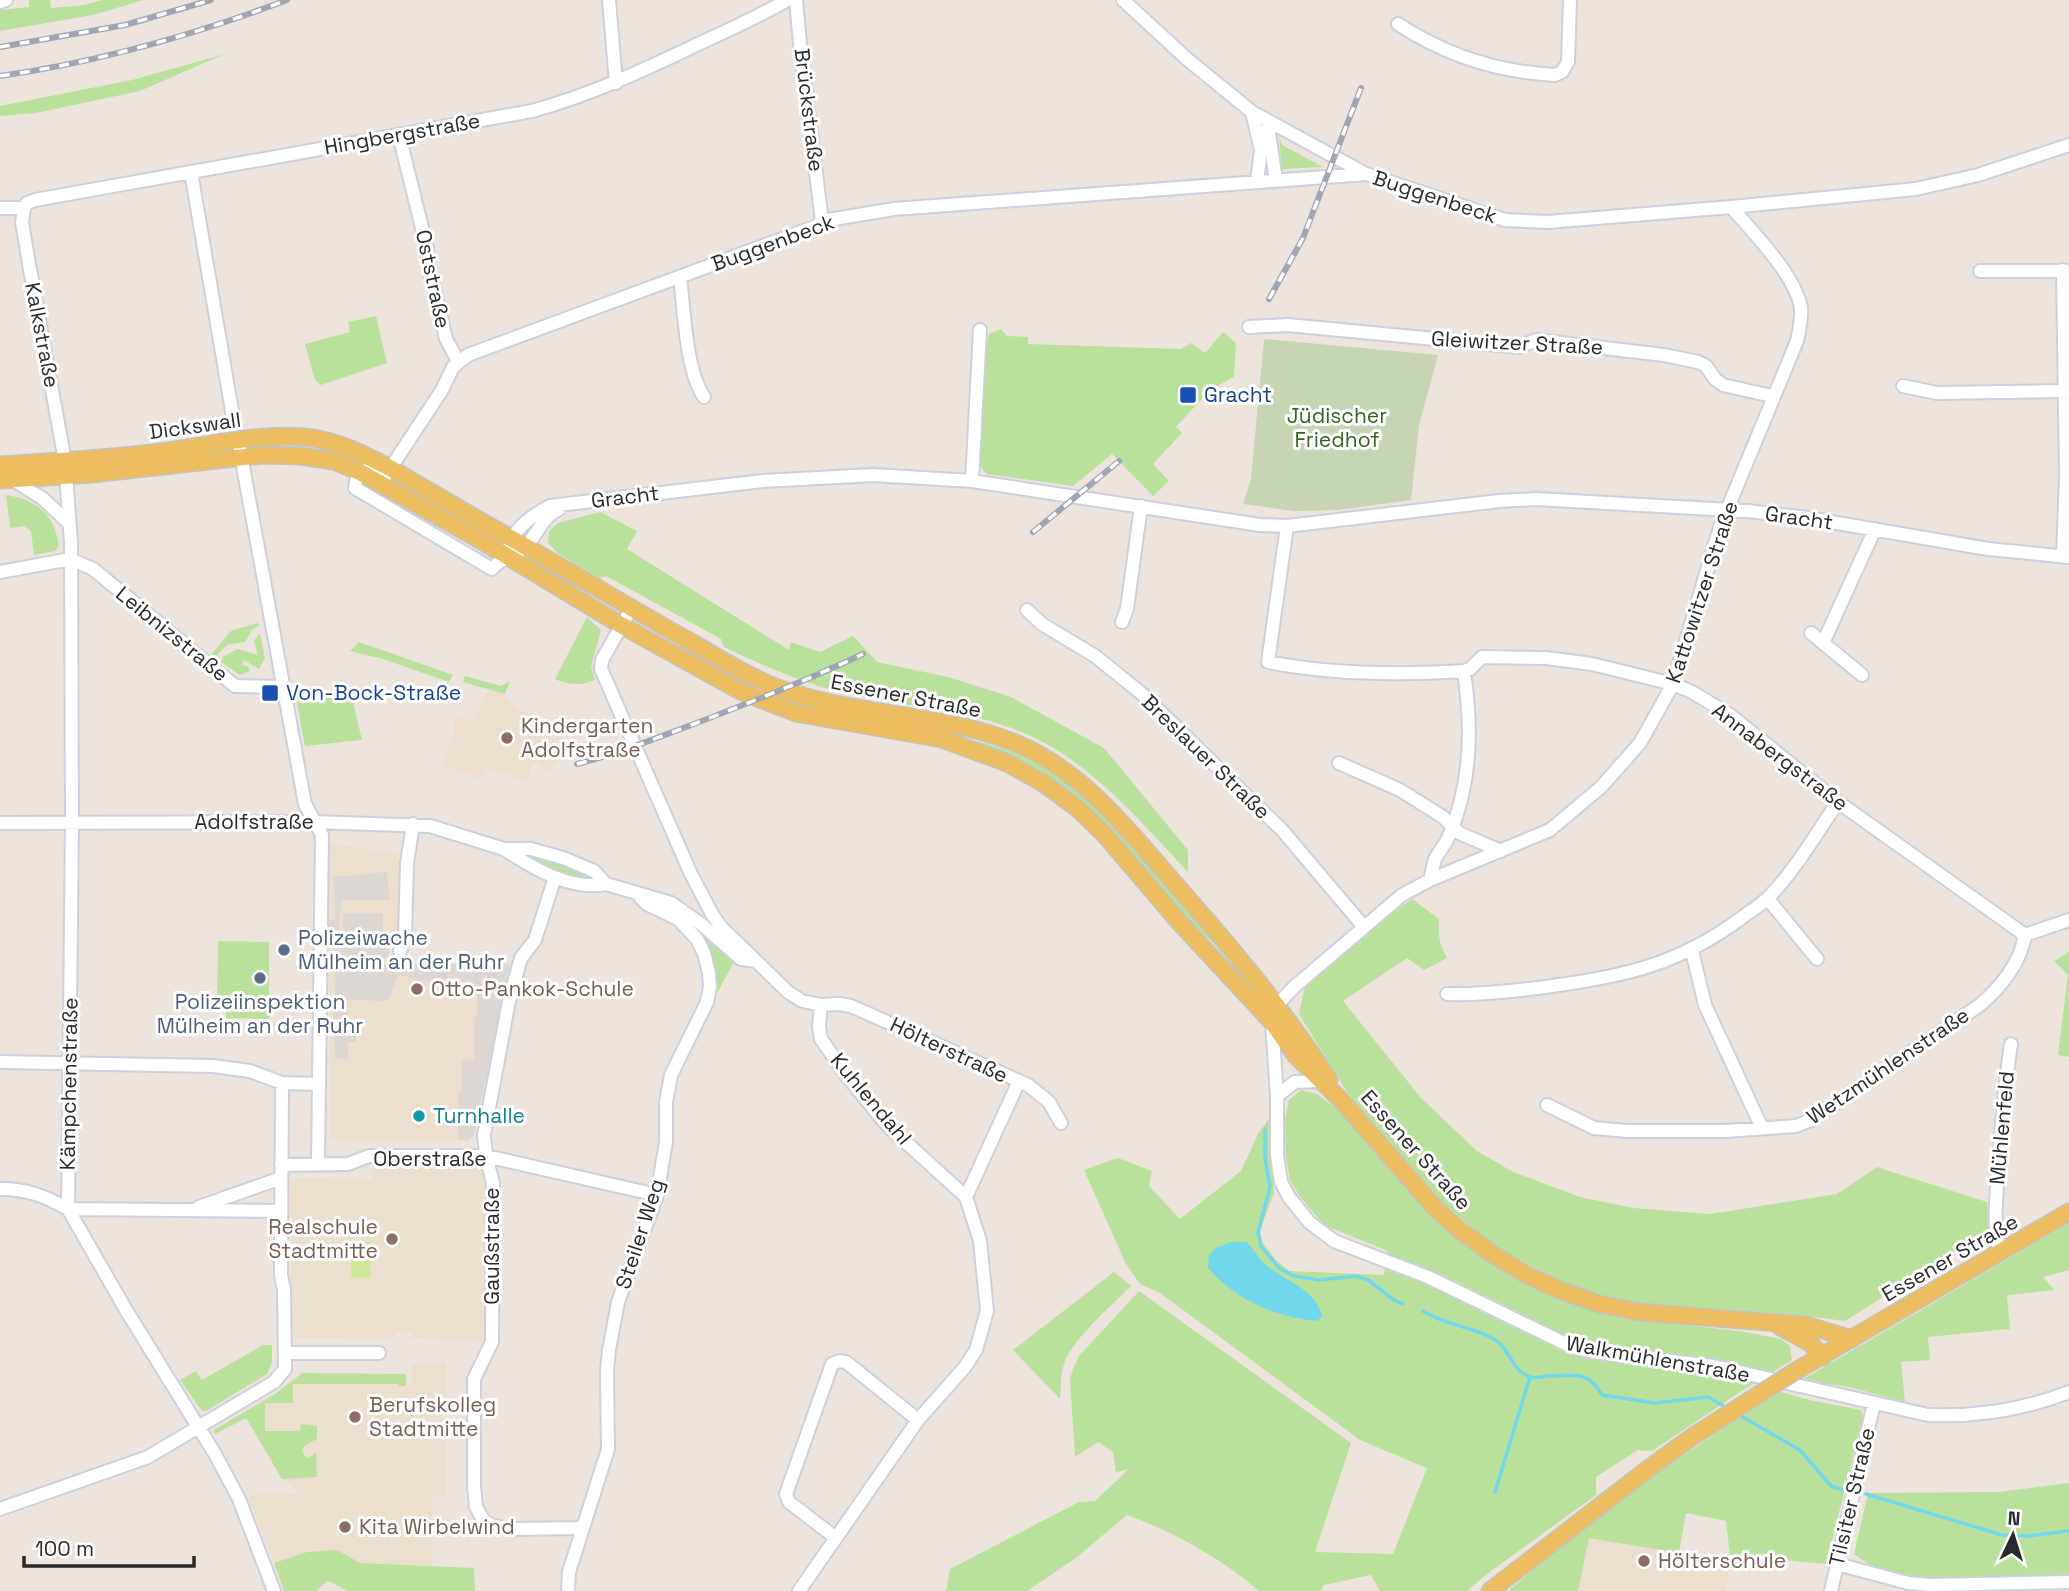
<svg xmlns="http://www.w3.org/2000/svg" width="2069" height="1591" font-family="'Space Grotesk',sans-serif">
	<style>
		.education { fill: #eddfcd }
		.green { fill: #bae19b }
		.cemetery { fill: #c8d5b4 }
		.pitch { fill: #cde897 }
		.plaza { fill: #dcd7d3 }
		.water { fill: #73d7eb }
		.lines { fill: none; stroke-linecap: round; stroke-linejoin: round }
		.stream { stroke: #73d7eb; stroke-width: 3.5 }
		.minor-casing { stroke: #cbd0db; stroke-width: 16 }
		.major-casing { stroke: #c3c3c3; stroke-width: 19 }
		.minor { stroke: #fff; stroke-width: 12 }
		.major { stroke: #ecbe61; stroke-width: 16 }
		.rail-casing { stroke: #a0a5b4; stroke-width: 6 }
		.rail { stroke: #fff; stroke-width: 3.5; stroke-dasharray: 10; stroke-linecap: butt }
		.major-bridge-casing { stroke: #c3c3c3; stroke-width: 19; stroke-linecap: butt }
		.major-bridge { stroke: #ecbe61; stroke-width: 16 }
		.transit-dot { fill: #1a4fb4; stroke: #fff; stroke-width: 2.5 }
		.education-dot { fill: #8d6e63; stroke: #fff; stroke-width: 2.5 }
		.service-dot { fill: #5c6f8a; stroke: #fff; stroke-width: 2.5 }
		.culture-dot { fill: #0f9aa8; stroke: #fff; stroke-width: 2.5 }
		.labels { text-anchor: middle; stroke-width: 6; stroke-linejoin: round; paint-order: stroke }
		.street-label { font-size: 21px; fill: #2a2a2a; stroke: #fff }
		.transit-label { font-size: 21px; fill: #164399; stroke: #fff; text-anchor: start }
		.park-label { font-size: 21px; fill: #33651c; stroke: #fff }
		.education-label { font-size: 21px; fill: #785e54; stroke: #fff; text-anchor: start }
		.service-label { font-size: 21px; fill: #4e5e75; stroke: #fff; text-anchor: start }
		.culture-label { font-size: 21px; fill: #0d838f; stroke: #fff; text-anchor: start }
	</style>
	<rect width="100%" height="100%" fill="#ece4dd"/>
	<!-- education -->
	<path class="education" d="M488,689L505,694L504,698L568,743L551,771L534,762L526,781L485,767L481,779L441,765L455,734V716L474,722Z
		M329,844L399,853L398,929L389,938V964H510L474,1135L467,1141H342L330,1138Z
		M372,1168H489L492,1342L412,1338L411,1333H396V1337L291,1338V1178L371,1179Z
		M412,1363H446V1495L431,1496L432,1567L360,1563L337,1550L307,1552L274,1563L248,1497L260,1493H300L279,1476L265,1431V1403L293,1384H399V1386H412Z
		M1588,1537L1679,1553V1558L1730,1565L1726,1591H1578Z"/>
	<!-- green -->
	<path class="green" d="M29,0H50L51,8L85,5L102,0H143L93,15L0,31V10L29,7Z
		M225,54L140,91L36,113L0,116V106L132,80Z
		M1279,136L1282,145L1323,167L1282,169Z
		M376,316L387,363L321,385L315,380L305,344L350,332L348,322Z
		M1001,329L1007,336L1028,337V344L1181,349L1191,343L1205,353L1223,332L1236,343L1234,377L1210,390L1176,427L1182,433L1153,464L1169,481L1153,496L1112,454L1073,486L987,474L980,466L984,350L989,334Z
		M6,495C38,500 54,514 59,546L55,551L34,555L31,531L24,526L10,528Z
		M600,512L637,531L627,549L789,650L791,642L820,652L853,636L877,662L948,677L1011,697L1104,748L1188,850V872C1143,824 1093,765 1033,737C976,710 913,708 853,695C808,686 765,666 724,647L721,639L606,576L600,578L557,553L548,542L549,531L558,523Z
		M587,617L601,630L591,667L595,680C582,686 568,685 555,679Z
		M258,623L259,626L252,630L245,642L227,645L214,658L211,655L231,631Z
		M260,633L265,658L259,669L244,660L242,665L248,666L250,671L240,675L221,662L224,656L238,649L258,655L254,641Z
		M359,642L453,675L449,682L383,659L350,651Z
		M465,676L501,686L510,681L505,694L463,682Z
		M350,690L362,740L305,746L296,697Z
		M978,741L1010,751L1063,777L1097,805L1252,984L1251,986L1212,942L1188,921L1104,824L977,745Z
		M533,854L589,872L591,877L588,881L569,879L529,859L530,855Z
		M1412,899L1439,919C1438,935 1439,944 1447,958L1424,970L1407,958L1343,1001L1421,1098L1477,1151L1513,1172L1580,1197L1633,1208L1710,1214L1837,1194L1877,1167L1987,1202L1989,1228L1978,1237L1845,1321L1788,1314L1626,1302L1559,1281L1494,1246L1443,1203L1347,1092L1299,1014L1305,986L1372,928Z
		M714,939L736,958L713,1001L704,940Z
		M218,941L269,942V1019L226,1018V1010L217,1009Z
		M2069,952V1057L2058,1055L2068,975L2054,961Z
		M1301,1090L1317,1094L1336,1108L1425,1210L1492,1263L1555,1296L1628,1319L1739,1331L1781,1339L1790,1346L1792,1360L1743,1390L1652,1451L1638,1450L1596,1477V1495L1487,1574L1467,1591H1380L1371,1575L1324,1585L1320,1591H1259C1221,1558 1174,1532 1127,1515L1076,1558L1027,1591H946L950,1569L1079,1502L1095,1501L1129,1469L1116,1472L1113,1452L1098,1442L1075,1457L1070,1379L1073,1369L1079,1356L1139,1291L1351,1443L1315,1552L1393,1554L1427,1468L1360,1440L1160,1293L1140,1284L1126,1264L1084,1170L1118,1158L1152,1171L1149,1186L1180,1219L1241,1171L1259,1132L1269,1119L1274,1193L1260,1230L1262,1242L1276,1260L1289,1271L1384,1275L1388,1251L1324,1225L1301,1198L1290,1180L1286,1156L1285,1119L1289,1100Z
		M2069,1223V1270L2043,1277L2054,1290L2007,1295L2010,1329L1928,1337L1930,1360L1901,1362L1905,1402L1849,1387L1802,1380Z
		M1114,1272L1131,1286C1112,1305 1074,1338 1065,1361C1060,1374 1061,1386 1060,1399L1013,1350Z
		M263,1345H272V1363L267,1374L206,1411H202L180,1380L196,1371L202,1380Z
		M302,1373L406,1374V1386H399L398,1384H293V1403H265V1431H300L301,1424L317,1426V1439L304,1446L302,1451L304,1455L308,1458L316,1453L317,1477L282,1479L246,1418L217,1433L214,1434V1430L275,1394Z
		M1781,1392L1813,1401L1861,1410L1863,1417L1826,1564L1730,1555L1726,1521L1686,1513L1679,1553L1589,1538L1578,1591H1508C1596,1515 1682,1453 1781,1392Z
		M2069,1483V1576L1921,1578L1873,1567L1854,1554L1868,1493L1999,1492Z
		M337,1550L360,1563L474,1568L475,1591H348L328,1581L316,1591H284L274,1563L307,1552Z"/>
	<!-- cemetery -->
	<path class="cemetery" d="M1264,339L1438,355L1419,425L1411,500L1338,510L1294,511L1243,504L1251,479Z"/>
	<!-- pitch -->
	<path class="pitch" d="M352,1242H371L370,1278L351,1277Z"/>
	<!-- plaza -->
	<path class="plaza" d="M387,872L390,900H342L338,931H329V920H335L334,877Z
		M343,913H383V939H389L388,955L384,958H335L336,935H343Z
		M336,964H510L474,1135L467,1141L458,1139V1091H462V1060L474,1059V1017H477V988L449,987L398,975L388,1001L348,1000V1033H356V1042H348V1059H335L333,997L335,996Z"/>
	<!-- water -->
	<path class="water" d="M1231,1242H1246C1254,1248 1257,1257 1264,1263C1283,1281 1316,1288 1322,1316L1317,1321C1275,1317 1236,1300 1208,1268L1209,1255L1216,1248Z"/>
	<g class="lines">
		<!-- stream -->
		<path class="stream" d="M1265,1130V1159L1270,1187L1258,1233L1261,1246L1280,1269L1294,1276L1319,1280L1356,1276L1368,1280L1394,1300L1403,1304
			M1423,1311C1444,1325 1483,1329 1498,1342C1511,1352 1512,1371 1530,1377C1534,1378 1542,1377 1546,1376C1573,1376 1588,1369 1602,1395L1655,1403L1708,1397L1727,1408
			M1736,1413L1800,1450L1831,1486L1844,1490
			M1495,1492L1530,1377
			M1866,1494L2002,1535L2028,1536L2069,1531"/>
		<!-- minor casing -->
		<g class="minor-casing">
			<path id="minor" d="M609,0L616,83
				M796,0L801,54L822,221
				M1123,0L1187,59L1252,112L1366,174
				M0,2L6,0
				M1398,24C1445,55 1499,72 1555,75L1562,72L1568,62L1570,0
				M1252,112L1261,150L1257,181
				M1267,120L1276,180
				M399,135L427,248L429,268L446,339L458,361
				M191,172L233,417
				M1731,207C1752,231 1796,276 1801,308C1802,319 1799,330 1797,341L1720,527L1673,684L1640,743L1601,787L1550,830L1430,880L1402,895L1294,987L1276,1006L1272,1022L1277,1096V1155L1281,1182L1289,1197L1309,1222L1334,1241L1428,1277L1572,1347L1593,1352L1713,1366L1928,1415C1975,1417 2025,1409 2069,1392
				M0,208H24L27,203L35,200L532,111C590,95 642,71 696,45C727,31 758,17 787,0
				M24,208L22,222L29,264L65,461L71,542L72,823L68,1209L126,1310L215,1454L239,1499L274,1591
				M2063,270L2066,476L2063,556
				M1980,271H2069
				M680,277C684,310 686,371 704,397
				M1249,327L1288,325L1519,347L1536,340L1664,355L1698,362L1706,366L1715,379L1723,385L1772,396
				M1903,386L1937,393L2069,391
				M240,450L305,804L322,835L318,1164
				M389,468L358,471L355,488L492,569C501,557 515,557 525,547C538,534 542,517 559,509
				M13,480L42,498L69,523
				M972,481L980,330
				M380,484L442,390L453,367L468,355L817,226L822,221L894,209L1366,174L1505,220L1548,222L1731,207L1916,189L1978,175L2069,145
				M1287,526L1268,662C1333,675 1399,675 1464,671L1470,669L1482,657L1546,658L1592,664L1673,684L1692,692L1730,715L1838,802L2025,935
				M509,546C515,527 533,515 550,506L763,481L873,475L972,481L1260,525L1287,526L1499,501L1536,499L1748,511L1808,518L1988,549L2069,557
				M70,559L93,569L235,686L281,687
				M0,572L70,559
				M631,609L602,660L601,669L691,874L712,914L721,927L788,992L802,1001L821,1005L839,1004L851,1006L1028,1085L1049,1102L1061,1123
				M1027,610L1042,624L1095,656L1141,693L1282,830L1364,927
				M1122,622L1127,609L1141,506
				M1811,633L1862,675
				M1823,643L1875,529
				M1339,763L1400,790L1443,817L1459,833L1501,851
				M0,823L313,822L430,826L504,849H531L563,858L594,871L606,884L671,903L701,924L741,959L756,961
				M504,849C532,868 571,891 606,884
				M555,877L535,940L521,958L509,1001L484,1135L486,1156L493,1183L492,1342L474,1379V1486L476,1507L484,1521L493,1526L511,1529L582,1528
				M1430,880C1432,873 1433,866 1435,859C1439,851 1446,844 1449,836C1472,782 1472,727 1464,671
				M1768,899L1817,959
				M2025,935L2069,920
				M400,951L405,935L407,863L413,824
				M1692,951L1705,1005L1762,1128
				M1447,994C1482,995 1517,991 1552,986C1627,976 1682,963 1744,916C1752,910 1762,904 1769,897C1796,869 1816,834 1838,802
				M0,1062L213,1066L250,1071L282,1083L319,1084
				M1277,1096L1295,1082L1321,1081
				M1547,1105L1594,1128L1627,1131H1726L1796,1126L1811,1120L1980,1005C2001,987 2021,962 2025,935
				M281,1165L348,1164L369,1156H486L657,1195
				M0,1189C27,1189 45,1196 68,1209L281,1211
				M966,1197L1019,1081
				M199,1207L281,1178
				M2000,1253C1992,1223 1997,1191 1999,1160C2002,1121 2005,1083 2011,1044
				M285,1353H379
				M0,1509L148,1457L274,1382L285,1369L284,1290L281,1275L282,1083
				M836,1538L789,1502L786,1494L832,1364L839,1361L846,1362L918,1420
				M1837,1564L1908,1583L1931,1585L2069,1582
				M568,1591L569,1572L608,1449L607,1371L609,1350L618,1302L657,1195L666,1142V1102L671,1075L707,1002L710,987L709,973L704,953L697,939L678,919L647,904L640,897
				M799,1591L918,1420L965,1367L976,1350L987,1311L980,1241L966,1197L886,1124L847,1076L821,1039L819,1027L821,1005
				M1831,1591L1874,1403"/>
		</g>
		<!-- major casing -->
		<g class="major-casing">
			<path id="major" d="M0,465C54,461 107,459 161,452C207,446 257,433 305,437C336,440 363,454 390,468C458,509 527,547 596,587C627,606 659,624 691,642C716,657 741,672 768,684C845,716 932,711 1010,741C1083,768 1133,836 1183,893C1235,952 1286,1013 1329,1080
				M0,480L92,474L263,455L301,456L334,461L358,471L487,544L621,625L742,692L796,713L942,739L1007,763L1043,783L1077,808L1105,835L1180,923L1272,1022L1296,1056L1341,1100L1436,1209L1462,1232L1494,1255L1525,1274L1559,1290L1600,1304L1639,1312L1806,1325L1852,1339
				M1779,1326L1810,1343L1823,1357
				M1794,1372L2069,1212
				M1490,1591L1644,1472"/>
		</g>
		<!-- minor -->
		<use href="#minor" class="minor"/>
		<!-- major -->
		<use href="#major" class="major"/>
		<!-- rail casing -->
		<g class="rail-casing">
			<path id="rail" d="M0,47L125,25L211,0
				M0,76C98,62 194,35 287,0
				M1269,299L1303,238L1361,88
				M1033,532L1119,461
				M577,764C618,754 656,738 694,724C751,702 808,680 863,654"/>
		</g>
		<!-- rail -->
		<use href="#rail" class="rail"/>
		<!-- major-bridge casing -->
		<g class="major-bridge-casing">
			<path id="major-bridge" d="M1644,1472L1692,1437L1794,1372"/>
		</g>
		<!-- major-bridge -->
		<use href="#major-bridge" class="major-bridge"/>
	</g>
	<!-- markers -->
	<g class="transit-dot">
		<rect x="1179" y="386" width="18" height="18" rx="3.5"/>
		<rect x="261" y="684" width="18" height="18" rx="3.5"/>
	</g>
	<g class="education-dot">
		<circle cx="507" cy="738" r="7"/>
		<circle cx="417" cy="989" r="7"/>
		<circle cx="392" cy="1239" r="7"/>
		<circle cx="355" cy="1417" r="7"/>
		<circle cx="345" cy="1527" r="7"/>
		<circle cx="1644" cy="1561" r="7"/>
	</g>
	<g class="service-dot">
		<circle cx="284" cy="950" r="7"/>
		<circle cx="260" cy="978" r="7"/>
	</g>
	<circle class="culture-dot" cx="419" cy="1116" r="7"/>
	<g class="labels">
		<!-- street labels -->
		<g class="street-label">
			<text transform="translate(809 110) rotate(83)" y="7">Brückstraße</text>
			<text transform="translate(402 134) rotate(-10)" y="7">Hingbergstraße</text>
			<text transform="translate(1435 197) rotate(18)" y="7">Buggenbeck</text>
			<text transform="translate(773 243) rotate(-20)" y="7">Buggenbeck</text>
			<text transform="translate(433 279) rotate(78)" y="7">Oststraße</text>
			<text transform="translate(42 335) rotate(79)" y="7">Kalkstraße</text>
			<text transform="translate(1517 343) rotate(3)" y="7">Gleiwitzer Straße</text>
			<text transform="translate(195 426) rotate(-8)" y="7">Dickswall</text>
			<text transform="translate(625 497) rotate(-7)" y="7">Gracht</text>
			<text transform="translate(1799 518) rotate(8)" y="7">Gracht</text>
			<text transform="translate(1702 592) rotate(-72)" y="7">Kattowitzer Straße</text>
			<text transform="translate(172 634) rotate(39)" y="7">Leibnizstraße</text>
			<text transform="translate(906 696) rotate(11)" y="7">Essener Straße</text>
			<text transform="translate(1206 757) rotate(44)" y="7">Breslauer Straße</text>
			<text transform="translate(1780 757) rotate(37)" y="7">Annabergstraße</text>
			<text x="254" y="829">Adolfstraße</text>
			<text transform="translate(949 1050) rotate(25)" y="7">Hölterstraße</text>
			<text transform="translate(1888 1066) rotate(-34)" y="7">Wetzmühlenstraße</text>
			<text transform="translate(69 1084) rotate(-89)" y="7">Kämpchenstraße</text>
			<text transform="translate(871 1099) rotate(50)" y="7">Kuhlendahl</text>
			<text transform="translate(2002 1128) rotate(-85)" y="7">Mühlenfeld</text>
			<text transform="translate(1416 1150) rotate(48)" y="7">Essener Straße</text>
			<text x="430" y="1166">Oberstraße</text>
			<text transform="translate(640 1234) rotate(-72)" y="7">Steiler Weg</text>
			<text transform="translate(492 1246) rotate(-90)" y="7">Gaußstraße</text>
			<text transform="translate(1950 1258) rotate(-30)" y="7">Essener Straße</text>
			<text transform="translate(1658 1359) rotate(10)" y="7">Walkmühlenstraße</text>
			<text transform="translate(1852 1497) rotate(-77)" y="7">Tilsiter Straße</text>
		</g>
		<!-- transit labels -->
		<g class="transit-label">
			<text x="1204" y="402">Gracht</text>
			<text x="286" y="700">Von-Bock-Straße</text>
		</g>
		<!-- park labels -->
		<g class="park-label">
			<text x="1337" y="423">Jüdischer<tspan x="1337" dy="24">Friedhof</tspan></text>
		</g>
		<!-- education labels -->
		<g class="education-label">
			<text x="521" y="733">Kindergarten<tspan x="521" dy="24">Adolfstraße</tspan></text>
			<text x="431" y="996">Otto-Pankok-Schule</text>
			<text x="378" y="1234" text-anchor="end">Realschule<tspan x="378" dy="24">Stadtmitte</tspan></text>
			<text x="369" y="1412">Berufskolleg<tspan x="369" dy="24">Stadtmitte</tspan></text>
			<text x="359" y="1534">Kita Wirbelwind</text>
			<text x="1658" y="1568">Hölterschule</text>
		</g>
		<!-- service labels -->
		<g class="service-label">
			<text x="298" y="945">Polizeiwache<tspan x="298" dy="24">Mülheim an der Ruhr</tspan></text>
			<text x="260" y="1009" text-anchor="middle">Polizeiinspektion<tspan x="260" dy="24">Mülheim an der Ruhr</tspan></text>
		</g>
		<!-- culture labels -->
		<g class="culture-label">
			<text x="433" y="1123">Turnhalle</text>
		</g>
	</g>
	<!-- north arrow -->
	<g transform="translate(2013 1535) rotate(4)" stroke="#ffffff" stroke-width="5" paint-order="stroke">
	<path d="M0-5L12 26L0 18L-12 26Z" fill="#2a2a2a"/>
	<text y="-10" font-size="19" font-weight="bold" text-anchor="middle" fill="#2a2a2a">N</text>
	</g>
	<!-- scale -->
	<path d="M24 1556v10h170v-10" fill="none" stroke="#2a2a2a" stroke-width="3.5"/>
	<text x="35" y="1556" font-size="21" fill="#2a2a2a" stroke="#ffffff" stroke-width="5" paint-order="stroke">100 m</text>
</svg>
